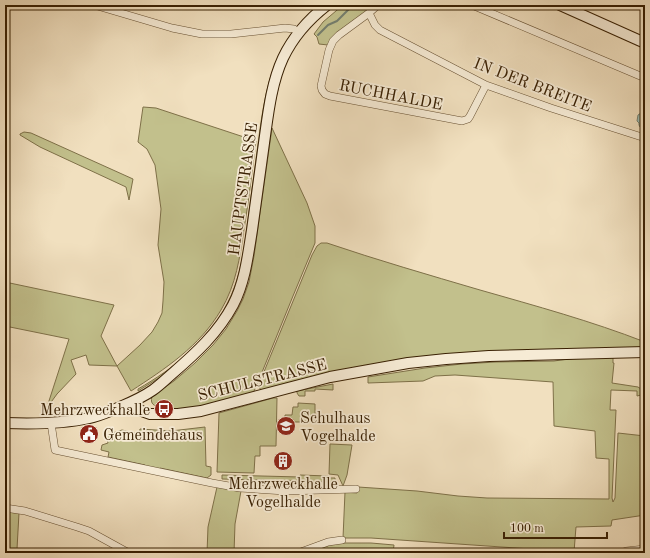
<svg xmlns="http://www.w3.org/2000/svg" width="650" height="558" font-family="'Old Standard TT',serif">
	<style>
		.green { fill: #c2c08c; stroke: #7e7048 }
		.water { fill: #9bbdb5; stroke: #747e6e }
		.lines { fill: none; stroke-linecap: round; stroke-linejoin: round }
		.stream { stroke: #747e6e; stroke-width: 2 }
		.street-casing { stroke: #675032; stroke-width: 8 }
		.secondary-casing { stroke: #392003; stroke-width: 12 }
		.street { stroke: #f6ebd5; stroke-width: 7 }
		.secondary { stroke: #f6ebd5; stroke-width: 10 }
		.labels { text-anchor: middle; stroke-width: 3.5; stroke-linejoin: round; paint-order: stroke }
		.street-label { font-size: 16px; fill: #392003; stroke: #f6ebd5 }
		.poi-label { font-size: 16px; fill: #392003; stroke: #f6ebd5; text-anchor: start }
	</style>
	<rect width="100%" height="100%" fill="#f1e0bf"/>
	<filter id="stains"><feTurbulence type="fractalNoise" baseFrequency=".005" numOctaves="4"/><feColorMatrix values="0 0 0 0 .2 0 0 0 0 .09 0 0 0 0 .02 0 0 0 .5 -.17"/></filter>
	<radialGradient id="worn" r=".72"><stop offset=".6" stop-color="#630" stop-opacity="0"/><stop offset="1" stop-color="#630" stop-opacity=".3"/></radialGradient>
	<!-- green -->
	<path class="green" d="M343,5H374L328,45L319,44L317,37L314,34L323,22Z
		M292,34L288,41L248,232L238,283L229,305L206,337L170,371L138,391V389C173,369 209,341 227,304C241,278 244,248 248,219C252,189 256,159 260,129C265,94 271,63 291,34Z
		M143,107L156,108L256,141C252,170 249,200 244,229C240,257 236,285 221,310C200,346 165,369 131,391L117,366L89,365L86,355L71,360L76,374L57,394L49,405L48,404L69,339L5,326V282L114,305L101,336L117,366L140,345L152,332L158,322L162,313L163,301L164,282L158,245L161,209L155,165L147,149L138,142Z
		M272,128L307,203L315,226V243L293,296L256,387L253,393L204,407L186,409H170V407H165V408C157,407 149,406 152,396L174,381L195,363L213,345L226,329L237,311L243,299L249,282L254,256Z
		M24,132L31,133L133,179L129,200L126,187L40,147L20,135V134Z
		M321,243H327C377,260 429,275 480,290C536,306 591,321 645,342V348L567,349L508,351L261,390L259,387L261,379L312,255L317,246Z
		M613,357V363H614L612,383L638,387L641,389L644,392L641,395L637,396V391L611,390L610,410H616L612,498L613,502L615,498L618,433L645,436V515L612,520L611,526L576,527L574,552L371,538H343L345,492L357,493L358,487L417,491L458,496L487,498L609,499V459L596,458L595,431L554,426L553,382L455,375L435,376L423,381L368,383V377L425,368L462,364L496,362L554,361L576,358Z
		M333,384V390L315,389V391H305V396H299L297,393V391Z
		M273,398H277L276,446H260V456H255L254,473L217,472L219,413Z
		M298,403L315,404V422H285V415H292L293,407H298Z
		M205,427L206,466L211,467V475L207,478L160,468L159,470L146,467L145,465L108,457L109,452L101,450L102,445L108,443L106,435L122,430L139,434L140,429L171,431Z
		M330,444L352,445L347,475L343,486L338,475L329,474Z
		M222,475L300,477V475L328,476V478H335V482L222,479Z
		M217,487L241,491L235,524L234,553H207L208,527Z
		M5,512L19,513L17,549L32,553H5Z
		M341,543H371L394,545L393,553H309L330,545Z"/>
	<!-- water -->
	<path class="water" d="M641,113L645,115V129L640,127L639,125V123L637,121L638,115Z"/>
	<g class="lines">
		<!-- stream -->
		<path class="stream" d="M318,35L328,25L337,21L353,5"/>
		<!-- street casing -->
		<g class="street-casing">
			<path id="street" d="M94,5L172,28L202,34H231L285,28L294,29L299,33
				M378,5L369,13L375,25L380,30L486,85L551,108L645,138
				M472,5L645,78
				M369,13L339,35L333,41L329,50L321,86L322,90L325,94L330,96L462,121L468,119L470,116L486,85
				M51,423L55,450L212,483L240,488L285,491L356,489
				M5,508L25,511L77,527L89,531L129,553
				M298,553L328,542L342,540
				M622,553L626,551L645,549"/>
		</g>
		<!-- secondary casing -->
		<g class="secondary-casing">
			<path id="secondary" d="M560,5L645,43
				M130,403C135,409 143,412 150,414H178L201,411L330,377L408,363L446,359L489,356L645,352
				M5,423C33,424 62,424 89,418C100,416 110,411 120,407C132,402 143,397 153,390C160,385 166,379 173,373C196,353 218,333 233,305C245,282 248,255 252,230C256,201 260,172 264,143C268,115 271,84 283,58C293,37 309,19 327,5"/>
		</g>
		<!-- street -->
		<use href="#street" class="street"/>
		<!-- secondary -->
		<use href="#secondary" class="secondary"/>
	</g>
	<!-- icons -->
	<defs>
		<g id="bus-disc" transform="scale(1)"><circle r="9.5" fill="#8f2418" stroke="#f6ebd5"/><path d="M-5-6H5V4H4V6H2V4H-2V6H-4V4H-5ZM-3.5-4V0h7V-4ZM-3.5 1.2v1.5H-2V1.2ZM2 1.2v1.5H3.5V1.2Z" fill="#fff"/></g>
		<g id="school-disc" transform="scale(1)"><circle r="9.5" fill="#8f2418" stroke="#f6ebd5"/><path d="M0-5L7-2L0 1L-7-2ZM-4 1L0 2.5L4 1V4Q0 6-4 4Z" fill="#fff"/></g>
		<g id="civic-disc" transform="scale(1)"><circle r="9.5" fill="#8f2418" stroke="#f6ebd5"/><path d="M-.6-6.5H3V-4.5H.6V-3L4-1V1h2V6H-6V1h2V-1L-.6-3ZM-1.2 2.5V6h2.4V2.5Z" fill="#fff"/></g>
		<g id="building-disc" transform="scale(1)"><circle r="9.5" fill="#8f2418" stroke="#f6ebd5"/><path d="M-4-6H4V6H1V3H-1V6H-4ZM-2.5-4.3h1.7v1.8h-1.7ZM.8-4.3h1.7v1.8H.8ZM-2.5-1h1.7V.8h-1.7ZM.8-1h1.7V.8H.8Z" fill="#fff"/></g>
	</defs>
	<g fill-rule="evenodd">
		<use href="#bus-disc" x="164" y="409"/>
		<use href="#school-disc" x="286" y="426"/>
		<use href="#civic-disc" x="89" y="434"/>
		<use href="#building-disc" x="283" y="461"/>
	</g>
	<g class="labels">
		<!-- street labels -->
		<g class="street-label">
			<text transform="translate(533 84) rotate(21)" y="6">IN DER BREITE</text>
			<text transform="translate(391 94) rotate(11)" y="6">RUCHHALDE</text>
			<text transform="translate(242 189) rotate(-82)" y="6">HAUPTSTRASSE</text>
			<text transform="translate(262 379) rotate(-14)" y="6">SCHULSTRASSE</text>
		</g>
		<!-- poi labels -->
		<g class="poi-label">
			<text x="150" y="415" text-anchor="end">Mehrzweckhalle</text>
			<text x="300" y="423">Schulhaus<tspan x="300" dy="18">Vogelhalde</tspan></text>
			<text x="103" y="440">Gemeindehaus</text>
			<text x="283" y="489" text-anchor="middle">Mehrzweckhalle<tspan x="283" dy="18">Vogelhalde</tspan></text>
		</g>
	</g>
	<!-- margin -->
	<rect width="650" height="558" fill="none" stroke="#f1e0bf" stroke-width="20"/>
	<rect x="6" y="6" width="638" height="546" fill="none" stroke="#392003" stroke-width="2"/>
	<rect x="10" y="10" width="630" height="538" fill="none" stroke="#392003"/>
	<!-- scale -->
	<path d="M504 532v6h103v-6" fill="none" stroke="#392003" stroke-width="2"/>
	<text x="510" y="532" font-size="12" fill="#392003" stroke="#f6ebd5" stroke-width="3" paint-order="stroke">100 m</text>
	<rect width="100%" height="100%" filter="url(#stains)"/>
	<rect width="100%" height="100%" fill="url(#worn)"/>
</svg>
